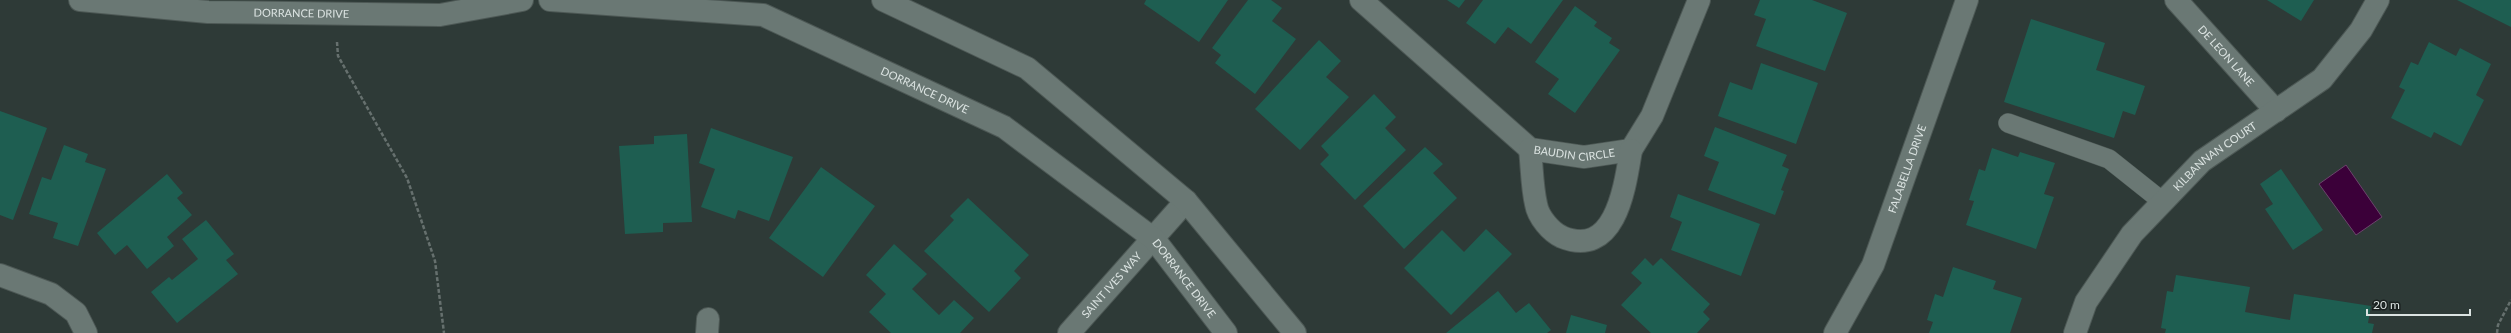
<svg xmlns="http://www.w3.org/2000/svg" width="2511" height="333" font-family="Lato,sans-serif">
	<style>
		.water { fill: #3b0039; stroke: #6b446b }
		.building { fill: #1e5e51 }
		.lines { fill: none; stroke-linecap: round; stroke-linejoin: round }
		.service-casing { stroke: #4d5855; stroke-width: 20 }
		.minor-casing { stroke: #4d5855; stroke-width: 24 }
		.tertiary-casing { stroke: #4d5855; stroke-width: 24 }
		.path { stroke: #66706e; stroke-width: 2.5; stroke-dasharray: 4 2; stroke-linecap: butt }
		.service { stroke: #6a7874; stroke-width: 19 }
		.minor { stroke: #6a7874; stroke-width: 22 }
		.tertiary { stroke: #6a7874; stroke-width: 22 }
		.labels { text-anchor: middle; stroke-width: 4; stroke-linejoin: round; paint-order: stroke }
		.street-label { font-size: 11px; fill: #dbe3e1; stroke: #1a201f }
	</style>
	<rect width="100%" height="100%" fill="#2e3a37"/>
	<!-- water -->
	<path class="water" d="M2346,165L2382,217L2356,235L2319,184Z"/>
	<!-- building -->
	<path class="building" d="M1146,0H1228L1199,42L1144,4Z
		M1248,0H1271L1282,8L1272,21L1296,39L1255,94L1215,63L1221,55L1212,48Z
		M1447,0H1465L1459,8Z
		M1483,0H1563L1531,44L1508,27L1495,44L1466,23Z
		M1760,0H1812L1847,13L1825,71L1756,46L1766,19L1754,15Z
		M2267,0H2314L2301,21Z
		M2457,0H2511V27Z
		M1575,6L1597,22L1594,26L1612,38L1609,43L1620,50L1575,113L1548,94L1559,79L1535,62Z
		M2031,19L2105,43L2096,70L2145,86L2135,115L2123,111L2114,138L2004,102Z
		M1319,40L1341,61L1326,77L1349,97L1300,150L1255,109Z
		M2429,42L2456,56L2460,48L2491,64L2476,95L2484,100L2461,146L2434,132L2431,138L2391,118L2405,90L2399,87L2411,62L2418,65Z
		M1761,63L1818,83L1796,144L1718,116L1730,82L1752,90Z
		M1374,94L1396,117L1385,128L1406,150L1355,200L1320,164L1329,155L1321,146Z
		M0,111L47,128L13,220L0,215Z
		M1715,127L1787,155L1782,166L1789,169L1781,190L1784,191L1775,215L1708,190L1719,162L1704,156Z
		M711,128L793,157L769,221L738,210L735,219L701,207L715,169L699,163Z
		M687,134L692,222L663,223V232L625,234L619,146L654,144V136Z
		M64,145L88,154L85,162L106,169L78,246L53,238L58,223L29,214L42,177L51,180Z
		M1425,147L1443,164L1433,173L1457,198L1404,249L1363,206Z
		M1992,148L2018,157L2020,152L2055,163L2044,194L2054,197L2036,249L1966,225L1974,201L1969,200L1979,169L1985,171Z
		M821,167L875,206L823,277L769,238Z
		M2281,169L2323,230L2293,250L2265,209L2273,204L2260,184Z
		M167,174L183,193L177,198L192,215L167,237L174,246L147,269L127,245L115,255L97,233Z
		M1678,194L1760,224L1741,276L1671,250L1682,222L1670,217Z
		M968,198L1029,255L1014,271L1021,278L989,312L924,251L954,220L950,216Z
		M206,220L234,254L226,260L238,274L177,323L151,292L169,277L172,280L198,259L182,239Z
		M1486,229L1512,254L1451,315L1404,268L1442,230L1464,252Z
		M894,244L927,274L912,289L939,315L954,300L974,318L960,333H891L869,312L886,294L866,275Z
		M1645,258L1653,266L1661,258L1710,304L1703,312L1710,319L1697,333H1651L1621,305L1642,283L1631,273Z
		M1953,267L1996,281L1993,289L2022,298L2010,333H1929L1933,322L1927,320L1935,294L1943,297Z
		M2176,275L2250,287L2245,312L2290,320L2294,294L2371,306L2368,323L2374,324L2372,333H2165L2166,329L2161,328L2167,291L2173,292Z
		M1498,291L1516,313L1529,303L1551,330L1547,333H1446Z
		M1571,315L1607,325L1605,333H1566Z"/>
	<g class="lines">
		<!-- service casing -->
		<g class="service-casing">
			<path id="service" d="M2008,123L2109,159L2163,202"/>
		</g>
		<!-- minor casing -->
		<g class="minor-casing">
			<g id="minor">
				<path id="s1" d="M1361,0L1530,149L1584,157L1631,150L1652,116L1699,0"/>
				<path id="s2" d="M2176,0L2276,111"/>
				<path d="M1530,149C1532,167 1532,187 1536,204C1538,217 1551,232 1562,237C1616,259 1625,186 1631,150"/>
				<path d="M0,275L51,294L76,313L86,333"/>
				<path d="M707,333L708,319"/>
				<path id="s3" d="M1069,333L1186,201"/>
				<path id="s4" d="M1835,333L1873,265L1967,0"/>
				<path id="s5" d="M2075,333L2086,302L2132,234L2202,161L2322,79L2361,30L2378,0"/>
			</g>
		</g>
		<!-- tertiary casing -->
		<g class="tertiary-casing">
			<g id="tertiary">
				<path id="s6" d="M80,0L208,12L440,15L522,0"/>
				<path id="s7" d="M550,0L763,15L1004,127L1154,239L1226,333"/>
				<path d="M883,0L1027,68L1186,201L1295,333"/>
			</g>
		</g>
		<!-- path -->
		<path class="path" d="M337,42L338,56L407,178L435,261L444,333
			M2497,333L2498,325L2511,300"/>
		<!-- service -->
		<use href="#service" class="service"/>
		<!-- minor -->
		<use href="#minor" class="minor"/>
		<!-- tertiary -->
		<use href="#tertiary" class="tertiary"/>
	</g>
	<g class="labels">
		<!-- street labels -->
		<g class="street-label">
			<text dy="4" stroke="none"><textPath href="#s6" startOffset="222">DORRANCE DRIVE</textPath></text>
			<text dy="4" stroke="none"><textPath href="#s2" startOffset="75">DE LEON LANE</textPath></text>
			<text dy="4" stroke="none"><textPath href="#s7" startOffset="392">DORRANCE DRIVE</textPath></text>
			<text dy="4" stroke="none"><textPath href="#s1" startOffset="270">BAUDIN CIRCLE</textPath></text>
			<text dy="4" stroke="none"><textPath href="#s5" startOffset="229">KILBANNAN COURT</textPath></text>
			<text dy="4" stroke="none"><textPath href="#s4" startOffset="180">FALABELLA DRIVE</textPath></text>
			<text dy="4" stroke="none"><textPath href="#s7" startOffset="716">DORRANCE DRIVE</textPath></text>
			<text dy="4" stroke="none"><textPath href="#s3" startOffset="64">SAINT IVES WAY</textPath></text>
		</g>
	</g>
	<!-- scale -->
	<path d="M2367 309v6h103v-6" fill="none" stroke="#dbe3e1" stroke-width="2"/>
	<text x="2373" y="309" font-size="12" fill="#dbe3e1" stroke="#1a201f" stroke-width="3" paint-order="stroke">20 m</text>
</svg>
